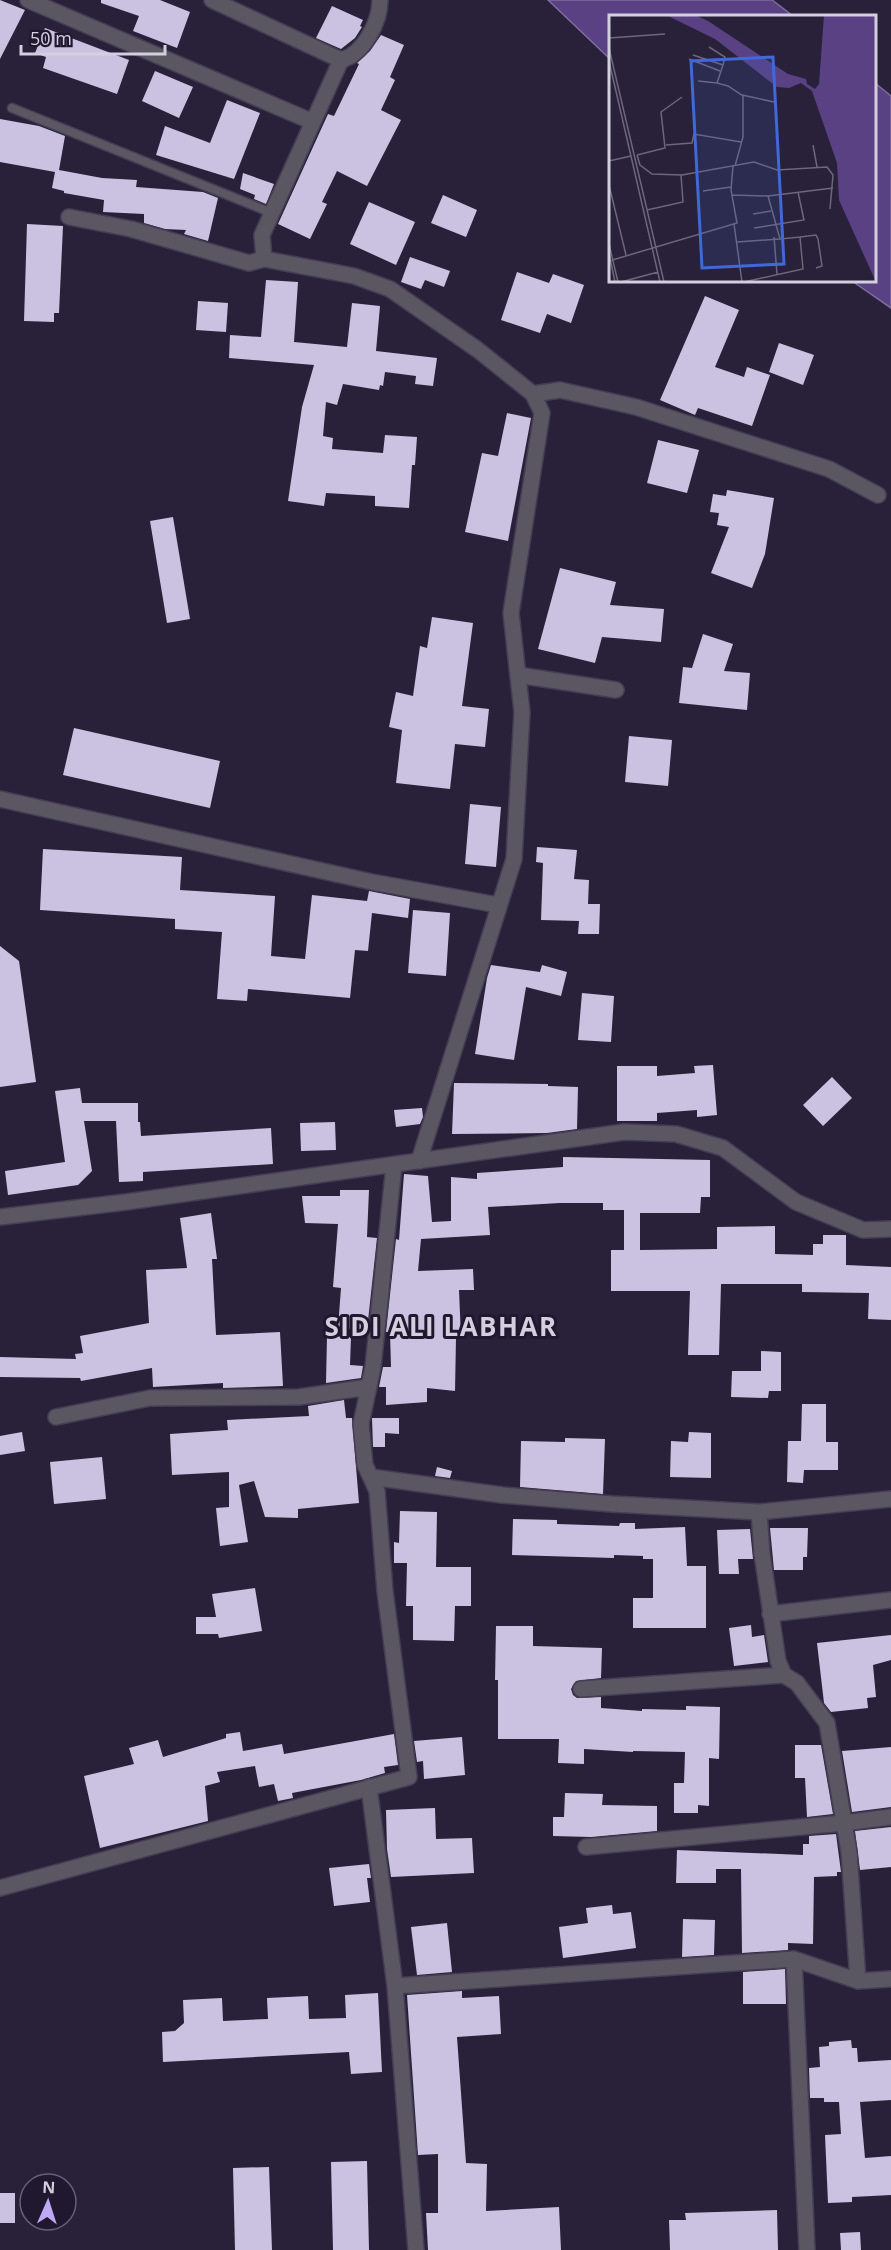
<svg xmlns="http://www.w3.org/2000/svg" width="891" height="2250" font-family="'Open Sans',sans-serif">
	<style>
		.water { fill: #594184; stroke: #7e6c9f; stroke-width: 1.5 }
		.building { fill: #cbc2e2 }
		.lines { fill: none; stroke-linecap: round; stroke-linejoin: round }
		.service-casing { stroke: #443d54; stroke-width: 11 }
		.minor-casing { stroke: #443d54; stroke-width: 18 }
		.service { stroke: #5a5763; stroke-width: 8 }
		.minor { stroke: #5a5763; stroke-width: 15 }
		.labels { text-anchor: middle; stroke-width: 6; stroke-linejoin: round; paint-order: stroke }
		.district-label { font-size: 26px; font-weight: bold; letter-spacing: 1.5px; fill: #d3cfdf; stroke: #1f182f }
		.inset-road { fill: none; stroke: #6d677b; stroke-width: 1.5 }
		.view { fill: #4168d9; fill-opacity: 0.15; stroke: #4168d9; stroke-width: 3 }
		.inset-edge { fill: none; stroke: #d3cfdf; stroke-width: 3 }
	</style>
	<rect width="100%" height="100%" fill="#292139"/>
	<!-- water -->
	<path class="water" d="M548,0H772L793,16H610V59Z
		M875,83L891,96V308L852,281L874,280Z"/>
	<!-- building -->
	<path class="building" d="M0,0L25,10L0,59Z
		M101,0H160L190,12L177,48L133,31L139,16L101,3Z
		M332,6L363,20L360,26L362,27L355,38L341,49L316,38Z
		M45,28L129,60L117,94L43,68L46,57L35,53Z
		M381,35L404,45L390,77L395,80L381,110L401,120L367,186L337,171L322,202L327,204L310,239L278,224L328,114L334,116L359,64L357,63L370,51Z
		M155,71L193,87L179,118L142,101Z
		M227,100L260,113L234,179L156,155L165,126L210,143Z
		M0,119L39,126L65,136L59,170L102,178L137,180L136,187L203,192L218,198L208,241L184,234L186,230L165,229L144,223V214L103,212L104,200L64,193V191L52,188L55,172L0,162Z
		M243,173L274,184L266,204L254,199L255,195L240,189Z
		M443,195L477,210L466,237L431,223Z
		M369,202L415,222L396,265L350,244Z
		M27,224L63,226L59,313H54V322L24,321Z
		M410,257L450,271L444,287L425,280L421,289L401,282Z
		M517,272L549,283L553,274L584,285L571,323L547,314L540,333L501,320Z
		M266,280L298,282L294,342L347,347L352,303L380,306L376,351L437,358L433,386L415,384L416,376L385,372L383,386L380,385L379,390L343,384L337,405L326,402L323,436L333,438L332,449L383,453L385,435L417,437L415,465H412L409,508L375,506V496L326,493L324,506L288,501L302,407L314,365L229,358L230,335L261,337Z
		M705,296L739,310L715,367L744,377L747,367L770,375L752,426L698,408L695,415L660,400Z
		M198,301L228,303L226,332L196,330Z
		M779,343L814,355L803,385L769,372Z
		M507,413L531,418L508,541L465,532L482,453L498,456Z
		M658,440L699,450L687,493L647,483Z
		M727,490L774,498L765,554L752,588L711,573L729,527L717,525L719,513L710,512L713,494L726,496Z
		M173,517L190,619L167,623L150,521Z
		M560,568L616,582L610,605L664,609L661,642L602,637L595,663L538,649Z
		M432,617L473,623L462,706L489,709L485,747L455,744L450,789L396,783L402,730L389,727L396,692L413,696L420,646L427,648Z
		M703,634L733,644L724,671L750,673L747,710L679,703L683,667L692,668Z
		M74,728L220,761L210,808L63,775Z
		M629,736L672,740L668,786L625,782Z
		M470,804L501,807L496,867L465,864Z
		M537,847L577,850L574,879L589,880L588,904H600L599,934H578L579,921L541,920L543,863L536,862Z
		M43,849L182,857L180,890L275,896L271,956L305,959L312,895L367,901L369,891L410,899L408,918L372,913L368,951L355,950L350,998L248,989L247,1001L217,999L222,932L175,929V919L40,910Z
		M413,910L450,913L446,976L408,973Z
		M0,946L19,961L36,1082L0,1087Z
		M491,965L540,972L542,965L567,972L561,996L526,987L514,1060L475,1054L487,978Z
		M582,993L614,996L611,1042L578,1040Z
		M713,1065L717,1115L697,1117V1110L657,1113V1121H617V1066H657V1076L695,1073L694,1066Z
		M832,1077L852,1098L823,1126L803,1105Z
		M454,1083L548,1084V1086L578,1087L577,1129L547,1133L452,1134Z
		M80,1088L82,1103H138V1122H140L141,1136L271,1128L273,1164L143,1172V1181L119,1182L116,1121H84L92,1171L78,1185L8,1195L5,1171L65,1162L55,1091Z
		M422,1108L423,1117L420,1124L396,1127L394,1110Z
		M335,1122L336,1150L301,1151L300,1123Z
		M563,1157L710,1160V1197H701L700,1213H640V1250L717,1249V1227L775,1226V1254L813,1255V1244H823V1235H846V1265L891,1267V1320L868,1319L869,1293L802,1292V1284H721L719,1355H688L690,1291H611V1250H624V1210H603V1203H560L488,1207L490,1235L421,1239L418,1271L473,1269L474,1290H459L461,1338H456L455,1391L427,1388V1402L386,1405V1387H379L383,1367H391L390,1332H386L396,1239L399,1240L404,1174L428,1176L432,1222L451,1221V1177L477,1179V1173L563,1167Z
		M340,1190H369L367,1237L377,1238L367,1330L338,1328L341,1288L333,1287L338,1224L305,1223L302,1196H340Z
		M211,1213L217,1259H212L216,1335L280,1332L283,1386L223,1388V1383L153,1387L152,1368L81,1381L80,1378L0,1377V1357L76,1359L75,1354L83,1353L80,1336L149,1323L146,1270L187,1268L180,1218Z
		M327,1336L351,1337L350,1365L363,1366L361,1378L326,1383Z
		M761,1351L781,1352V1391H769L768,1398L731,1397L732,1371H761Z
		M344,1400L346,1418H352L359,1503L298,1509V1518L265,1517L254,1481L239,1485L248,1542L220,1546L216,1508L229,1507V1472L172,1475L170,1434L228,1430L227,1420L309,1416L308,1406Z
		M802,1404H826V1442H838V1470H804L803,1483L787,1482L788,1441H801Z
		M372,1418H399V1434L385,1433V1447H373Z
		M22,1432L25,1451L0,1455V1436Z
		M689,1432L711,1433V1478L670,1477L671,1441L688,1442Z
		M565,1438L605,1439L603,1494L520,1487L521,1441L565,1442Z
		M102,1457L106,1499L54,1504L50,1462Z
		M437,1467L452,1471L450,1478L435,1476Z
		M400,1511L437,1512L436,1567H471V1606H455L454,1641L413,1640V1606H406L407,1563H394V1542L399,1543Z
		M513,1519L557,1520V1524L619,1526L620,1523H635V1529L685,1527L687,1566H706V1628H633V1598H653V1559H643V1556L614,1555V1558L512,1555Z
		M770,1528H808L807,1557H803V1570H774Z
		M750,1529L753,1559H738L739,1574H719L717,1530Z
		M255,1588L262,1631L219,1638L218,1634H196V1617H216L212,1594Z
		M751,1625L752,1637L764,1635L768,1662L734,1666L729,1628Z
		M496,1626H533V1646L602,1648L601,1678L576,1681L571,1689L573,1695L577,1698L601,1697V1708L642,1711V1709L686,1710V1706L720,1707L719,1759L709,1758V1806L698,1805V1813H674V1783H684L685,1752L633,1751V1752L584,1749V1764L558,1763L559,1739H498V1680H495Z
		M891,1635V1660L873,1665L876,1697L867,1698L868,1708L831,1712L824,1703L817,1643Z
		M240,1732L243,1751L282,1744L284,1754L394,1734L398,1765L384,1767L385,1773L361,1780L292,1793L293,1798L278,1801L274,1784L259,1787L255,1766L217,1772L220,1782L205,1786L208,1821L100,1848L84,1776L134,1764L129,1748L158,1740L163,1757L226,1738V1734Z
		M462,1737L465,1775L424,1779L423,1761L417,1762L414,1741Z
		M795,1745H821L833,1814L807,1817L805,1778H795Z
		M891,1747V1807L852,1812L842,1751Z
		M565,1793L603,1794L602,1805L657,1806V1831L591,1837L553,1836V1817H564Z
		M435,1808L436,1839L472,1838L474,1873L391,1877L387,1849L386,1810Z
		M891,1827V1867L860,1870L855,1831Z
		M836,1834L841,1872H837V1876L814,1877L813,1944L788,1943V1950L742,1953L741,1869H716V1883H676L677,1850L803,1855V1844H809V1836Z
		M369,1864L371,1878H367L370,1902L334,1906L329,1868Z
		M612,1905L613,1914L631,1912L636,1948L563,1958L559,1927L588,1923L586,1908Z
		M683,1919L715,1920L714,1955L682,1957Z
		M447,1923L452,1972L417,1975L411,1927Z
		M785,1969L786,2004H743V1972Z
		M462,1991V1998L499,1996L501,2034L457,2037L466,2163L487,2164L486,2211L559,2207L561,2250H428L426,2213H438V2154L418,2155L407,1995Z
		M378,1993L382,2072L351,2074L349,2052L163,2062L162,2032L175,2031L184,2023L183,2000L222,1998L223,2021L268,2019L267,1998L308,1996L309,2019L346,2018L345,1995Z
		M851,2040L852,2048H857L858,2062L891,2060V2100L860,2102L865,2158L891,2156V2195L852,2197V2202L828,2203L825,2135L841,2134L839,2102H824V2098H810L809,2068L820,2067L819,2047L829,2046V2042Z
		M367,2161L369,2250H333L331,2162Z
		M269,2167L272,2250H235L233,2168Z
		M0,2193H15V2223H0Z
		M777,2210L778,2250H670L669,2220H686L685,2213Z
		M860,2232L861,2250H841L840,2233Z"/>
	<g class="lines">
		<!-- service casing -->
		<g class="service-casing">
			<path id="service" d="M12,108L272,213"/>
		</g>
		<!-- minor casing -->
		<g class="minor-casing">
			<path id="minor" d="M28,0L313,122
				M212,0L341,60L262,235L264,259L354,276L390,289L478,350L533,394L542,413L511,613L522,712L514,859L419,1161
				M341,60C363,55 380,22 380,0
				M69,217L131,229L249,263L264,259
				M533,394L560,390L636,407L829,469L878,495
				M518,675L616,690
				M0,799L372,882L498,905
				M0,1217L126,1202L624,1132L676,1134L723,1148L796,1202L863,1230L891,1229
				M56,1417L150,1398L299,1397L369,1387
				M371,1477L502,1495L612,1504L759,1512L762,1554L778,1661L784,1675L797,1683L827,1723L849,1852L858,1981L891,1979
				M759,1512L891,1499
				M770,1614L891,1600
				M581,1689L784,1675
				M369,1787L395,1986L416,2250
				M586,1847L844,1823L891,1817
				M0,1888L409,1777L385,1591L377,1491L365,1465L361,1424L373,1367L394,1165
				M794,1959L807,2250
				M395,1986L794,1959L858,1981"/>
		</g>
		<!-- service -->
		<use href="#service" class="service"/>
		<!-- minor -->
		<use href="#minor" class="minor"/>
	</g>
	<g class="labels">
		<!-- district labels -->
		<g class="district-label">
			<text x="441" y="1336">SIDI ALI LABHAR</text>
		</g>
	</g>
	<!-- overview -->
	<g transform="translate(609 15)">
		<rect width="267" height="267" fill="#292139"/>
		<path d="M57,0H86L99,6L179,59L197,64L198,69L206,74L210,69L215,0H267V267L230,185L228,148L203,76L192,68L180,73L168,72L106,24Z" fill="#594184"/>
		<path class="inset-road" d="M0,23L56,19M100,32L116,42L114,50M0,33L55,267M84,40L114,50L108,68L119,71L134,81V122L126,151M80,44L111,56M0,46L51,267M89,66L108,68M133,80L165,87M57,130L83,128L85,119L132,127M204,130L208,152M28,140L31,150L43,159L73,160L145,147L168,155L218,152L224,160L221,194M28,140L56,133L52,97L73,82M0,146L22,141M0,170L17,240M94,176L122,172M123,180L159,181L171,224L191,222L194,254L135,267M159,181L224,173M38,195L74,187L72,160M144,199L162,196M125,209L133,267M145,213L195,205L189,177M165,222L168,259M191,222L207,220L209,224L213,251L207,253M128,227L171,224M0,229L9,267M0,238L6,267M0,246L128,208L122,175L124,151M12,267L49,257"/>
		<path class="view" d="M164,42L175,249L93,253L82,46Z"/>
		<rect width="267" height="267" class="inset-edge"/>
	</g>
	<!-- north arrow -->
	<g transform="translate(48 2202) rotate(3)"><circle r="28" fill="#1f182f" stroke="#676175" stroke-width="1.5"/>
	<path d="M0-4.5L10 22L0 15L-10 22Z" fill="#c0a8f4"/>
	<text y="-9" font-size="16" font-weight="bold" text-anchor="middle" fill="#d3cfdf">N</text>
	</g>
	<!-- scale -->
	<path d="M21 45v9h144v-9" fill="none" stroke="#d3cfdf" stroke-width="3"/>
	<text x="30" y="45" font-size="18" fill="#d3cfdf" stroke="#1f182f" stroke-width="4.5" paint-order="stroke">50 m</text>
</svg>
